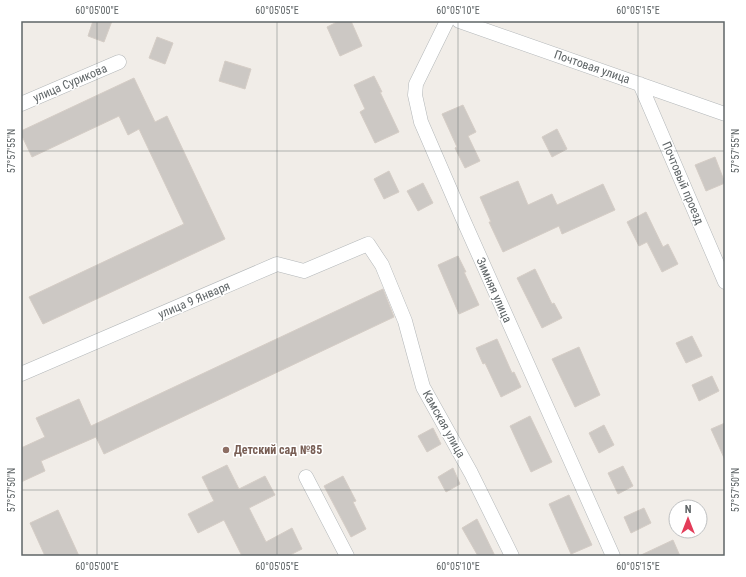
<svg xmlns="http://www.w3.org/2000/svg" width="746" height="577" font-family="'Roboto Condensed',sans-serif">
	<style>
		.building { fill: #ccc8c4; stroke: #d5cdc6 }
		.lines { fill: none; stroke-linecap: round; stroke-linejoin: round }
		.minor-casing { stroke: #b3b7b9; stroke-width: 15 }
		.minor { stroke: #fff; stroke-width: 14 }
		.ticks { fill: none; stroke: #5f6567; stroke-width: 1; stroke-opacity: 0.45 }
		.education-dot { fill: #8d6e63; stroke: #fff; stroke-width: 1.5 }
		.labels { text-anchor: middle; stroke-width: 3; stroke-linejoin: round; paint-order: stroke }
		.street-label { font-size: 12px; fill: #5f6567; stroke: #fff }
		.education-label { font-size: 12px; font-weight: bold; fill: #785e54; stroke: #fff; text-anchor: start }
		.neatline { fill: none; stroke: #5f6567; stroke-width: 1.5 }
		.ticks-label { font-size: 10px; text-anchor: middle; fill: #5f6567 }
	</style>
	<rect width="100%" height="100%" fill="#f1ede8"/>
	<!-- building -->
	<path class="building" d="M93,21H112L104,42L88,36Z
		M339,21H351L362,46L340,56L327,27Z
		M157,37L173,43L165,64L149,58Z
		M225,61L251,69L245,89L219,81Z
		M374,76L382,92H380L399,132L375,143L360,112L365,109L354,85Z
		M134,78L155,122L167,116L225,239L43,324L29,297L184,224L139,129L128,135L119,116L32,157L21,134V131Z
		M463,105L476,132L468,136L480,161L465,168L455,148L457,147L442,114Z
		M557,129L567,149L552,157L542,137Z
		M715,157L725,183L706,191L695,165Z
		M389,171L399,192L384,199L374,179Z
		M518,181L528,205L552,194L557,205L603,184L615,210L562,234L559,226L503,252L489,222H491L480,197Z
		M423,183L433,203L418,211L407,191Z
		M646,212L663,247L668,244L678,264L662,272L647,242L639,246L627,222Z
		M458,256L466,272H464L479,305L459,314L438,265Z
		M535,269L552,304L554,303L562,318L542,328L517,278Z
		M383,289L394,317L104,454L96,437L41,461L45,471L21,482V448L45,437L36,418L79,399L91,426Z
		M692,336L702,356L686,363L676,343Z
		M497,339L512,373L514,372L521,387L501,397L485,363L483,364L476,348Z
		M579,347L600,395L575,407L552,359Z
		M712,376L719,391L699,401L692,385Z
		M530,416L552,462L531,472L510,426Z
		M725,423V460L711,429Z
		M604,425L614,445L599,453L589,433Z
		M433,428L441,444L427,452L418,436Z
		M227,465L239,489L265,476L275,495L249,508L266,542L292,528L302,549L288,556H242L224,520L198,533L188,514L214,501L202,477Z
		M623,466L633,486L618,494L608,473Z
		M453,468L460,484L446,492L438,477Z
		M343,476L356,501L353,502L366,529L351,537L324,486Z
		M569,495L592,545L571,554L549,504Z
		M644,508L651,523L631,533L624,517Z
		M58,510L79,556H45L30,523Z
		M477,519L495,556H478L462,528Z
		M673,540L680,556H639Z"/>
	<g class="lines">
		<!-- minor casing -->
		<g class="minor-casing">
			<path id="minor" d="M447,21L416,84L415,95L421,122L462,217L613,556
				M459,21L725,114
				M640,84L725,282
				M21,104L119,62
				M21,374L277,264L304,271L368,244L382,265L405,321L423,387L471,473L512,556
				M306,477L347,556"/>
		</g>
		<!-- minor -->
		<use href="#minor" class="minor"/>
	</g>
	<!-- ticks -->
	<path class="ticks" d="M97,21V556M277,21V556M458,21V556M638,21V556M21,151H725M21,490H725"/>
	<!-- markers -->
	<circle class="education-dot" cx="226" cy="450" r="4"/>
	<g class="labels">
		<!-- street labels -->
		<g class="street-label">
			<text transform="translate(592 67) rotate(19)" y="4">Почтовая улица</text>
			<text transform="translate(70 83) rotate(-23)" y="4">улица Сурикова</text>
			<text transform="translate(683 183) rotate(67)" y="4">Почтовый проезд</text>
			<text transform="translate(494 290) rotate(66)" y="4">Зимняя улица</text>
			<text transform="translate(194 300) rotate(-23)" y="4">улица 9 Января</text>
			<text transform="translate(444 424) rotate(61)" y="4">Камская улица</text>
		</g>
		<!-- education labels -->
		<g class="education-label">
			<text x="234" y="454">Детский сад №85</text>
		</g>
	</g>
	<!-- border -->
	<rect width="746" height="577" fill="none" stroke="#ffffff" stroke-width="44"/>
	<!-- north arrow -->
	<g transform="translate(688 519)"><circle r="19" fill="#ffffff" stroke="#bfc1c2"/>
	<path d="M0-3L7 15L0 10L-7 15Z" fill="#e33c59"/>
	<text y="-6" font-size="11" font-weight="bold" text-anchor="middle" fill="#5f6567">N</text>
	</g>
	<rect x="22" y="22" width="702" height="533" class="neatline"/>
	<g class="ticks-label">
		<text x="97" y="14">60°05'00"E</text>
		<text x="277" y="14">60°05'05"E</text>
		<text x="458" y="14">60°05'10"E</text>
		<text x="638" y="14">60°05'15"E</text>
		<text transform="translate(11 151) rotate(-90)" y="4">57°57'55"N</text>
		<text transform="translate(735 151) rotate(-90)" y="4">57°57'55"N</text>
		<text transform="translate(11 490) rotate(-90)" y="4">57°57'50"N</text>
		<text transform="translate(735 490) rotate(-90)" y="4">57°57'50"N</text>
		<text x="97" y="570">60°05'00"E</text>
		<text x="277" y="570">60°05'05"E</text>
		<text x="458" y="570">60°05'10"E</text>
		<text x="638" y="570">60°05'15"E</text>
	</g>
</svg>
